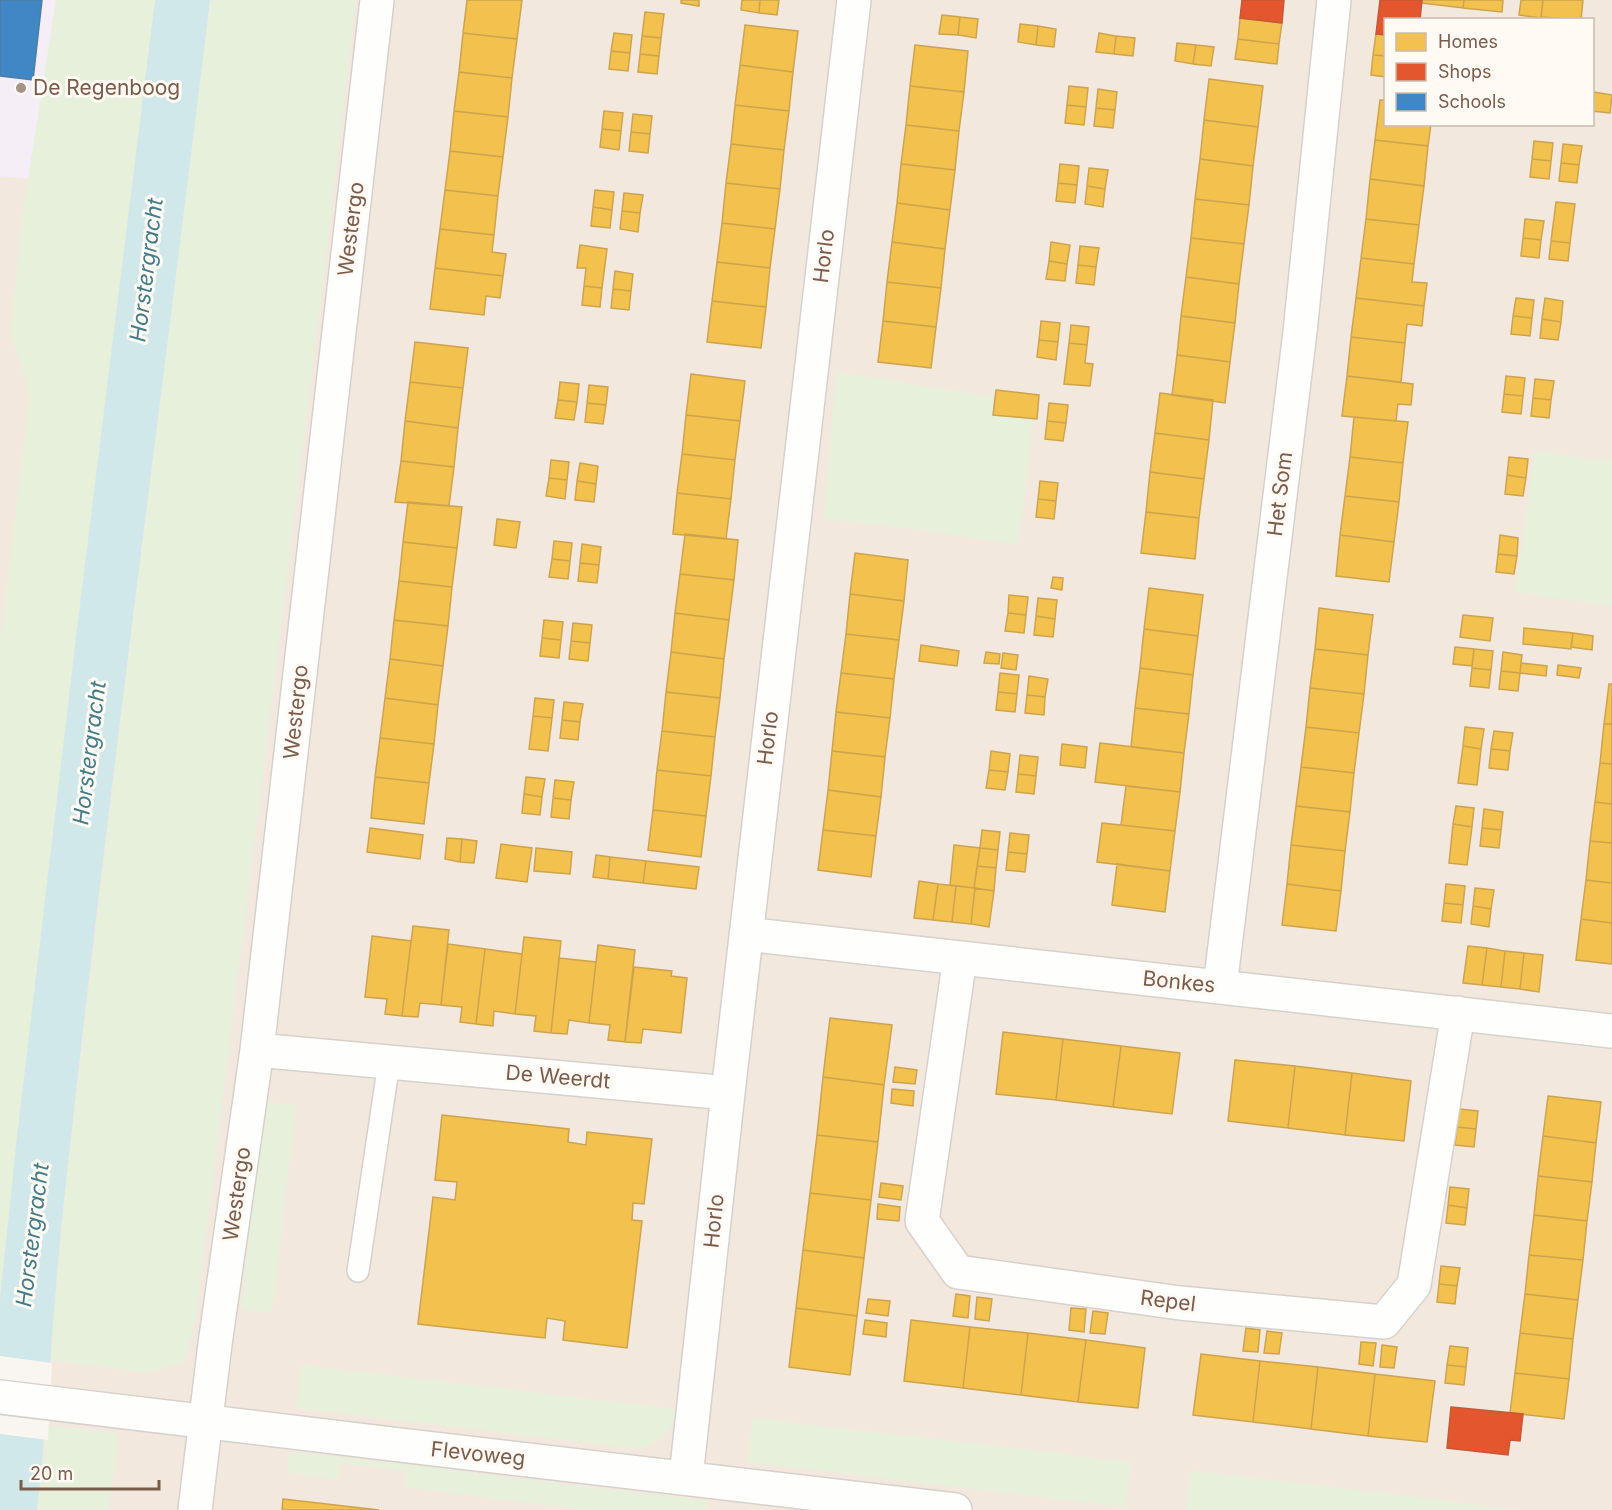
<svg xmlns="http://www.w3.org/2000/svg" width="1612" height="1510" font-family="Inter,sans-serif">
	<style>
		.residential { fill: #f2e8de; fill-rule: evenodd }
		.education { fill: #f6eef6 }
		.green { fill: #e7f0db }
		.water { fill: #d0e8ea }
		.pier { fill: #f9f5f0 }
		.homes { fill: #f2c14e; stroke: #cea34e; stroke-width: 1.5 }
		.shops { fill: #e4572e; stroke: #c45837; stroke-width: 1.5 }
		.schools { fill: #3f88c5; stroke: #517ba1; stroke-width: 1.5 }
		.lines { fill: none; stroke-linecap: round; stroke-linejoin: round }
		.lane-casing { stroke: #d7d1cb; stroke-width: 24 }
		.street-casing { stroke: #d7d1cb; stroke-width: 36 }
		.lane { stroke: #fefefd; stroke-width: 21 }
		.street { stroke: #fefefd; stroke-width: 33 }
		.poi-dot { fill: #a69286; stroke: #fffaf3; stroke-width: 2 }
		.labels { text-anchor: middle; stroke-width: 6; stroke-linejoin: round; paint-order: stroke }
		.poi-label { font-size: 21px; fill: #7a5c4d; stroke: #fffaf3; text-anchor: start }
		.street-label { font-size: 21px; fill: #7a5c4d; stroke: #fffaf3 }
		.water-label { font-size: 22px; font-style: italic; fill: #437c86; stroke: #fffaf3 }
	</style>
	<rect width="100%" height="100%" fill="#f9f5f0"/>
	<!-- residential -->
	<path class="residential" d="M0,0H1612V1510H0ZM1386,20H1592V124H1386Z"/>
	<!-- education -->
	<path class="education" d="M0,0H56L29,179L0,176Z"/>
	<!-- green -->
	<path class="green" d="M56,0H155L77,629L17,1137L0,1299V641L30,395L11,333L22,218Z
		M210,0H356L319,317L196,1317L184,1362L148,1373L50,1360L65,1192L142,540Z
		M836,372L1034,403L1022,522L1016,544L898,527L824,519Z
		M1535,451L1612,462V606L1515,592Z
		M265,1101L296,1105L272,1313L241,1309Z
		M302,1365L677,1409C674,1431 659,1441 640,1449L296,1408Z
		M753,1418L1131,1462L1126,1507L748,1462Z
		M47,1426L118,1433L109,1510H37Z
		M289,1451L708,1501L707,1510H587L405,1487L406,1471L340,1463L338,1479L287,1473Z
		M1191,1470L1522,1510H1186Z"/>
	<!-- water -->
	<path class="water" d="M155,0H210C162,397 108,793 65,1191C53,1297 49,1404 37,1510H0V1299L17,1137L77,629Z"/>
	<!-- pier -->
	<path class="pier" d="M0,1356L52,1363L48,1440L0,1434Z"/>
	<!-- homes -->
	<path class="homes" d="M467,0H522L517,39L463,33Z
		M681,0H699V6L681,3Z
		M742,0H760L759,13L741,10Z
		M760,0H779L777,15L759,13Z
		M1422,0H1464L1463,8L1422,3Z
		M1464,0H1503L1502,12L1463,8Z
		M1521,0H1543L1541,18L1519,15Z
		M1543,0H1583L1581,20L1541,17Z
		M645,12L664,14L661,38L642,36Z
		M942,15L960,17L958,35L939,34Z
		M960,17L978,19L976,38L958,35Z
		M1240,18L1282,23L1279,44L1238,39Z
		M1020,24L1038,26L1036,45L1018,42Z
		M745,25L798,31L793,72L740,65Z
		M1038,26L1056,29L1054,47L1036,45Z
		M463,33L517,39L512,78L459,72Z
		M614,33L632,35L630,53L611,51Z
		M1099,33L1116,36L1114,54L1096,52Z
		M1376,34L1386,35V56L1373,55Z
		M642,36L661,38L659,56L640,54Z
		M1116,36L1135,38L1133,56L1114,54Z
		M1238,39L1279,44L1277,64L1235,59Z
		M1177,43L1196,45L1193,64L1175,61Z
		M915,45L968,51L964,92L910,86Z
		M1196,45L1214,47L1211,66L1193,64Z
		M611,51L630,53L628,71L609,69Z
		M640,54L659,56L657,74L638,72Z
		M1373,55L1386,56V77L1371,75Z
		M740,65L793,72L789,111L735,105Z
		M459,72L512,78L508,117L454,111Z
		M1209,79L1263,86L1258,127L1204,120Z
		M910,86L964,92L959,131L906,125Z
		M1069,86L1088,88L1086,107L1067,105Z
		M1098,89L1117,92L1115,110L1096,108Z
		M1594,92L1612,95L1610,113L1592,111Z
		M1380,100H1386V124H1431L1428,146L1375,140Z
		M735,105L789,111L784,150L731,144Z
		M1067,105L1086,107L1084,125L1065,123Z
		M1096,108L1115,110L1113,128L1094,126Z
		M454,111L508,117L503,157L450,151Z
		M604,111L623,113L621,131L602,129Z
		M633,114L652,116L650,134L631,132Z
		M1204,120L1258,127L1253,166L1200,159Z
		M906,125L959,131L955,170L901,164Z
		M602,129L621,131L619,150L600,147Z
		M631,132L650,134L648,153L629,151Z
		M1375,140L1428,146L1424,186L1370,179Z
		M1534,141L1553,143L1551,161L1532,159Z
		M731,144L784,150L780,189L726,183Z
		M1563,144L1582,146L1579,165L1561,163Z
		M450,151L503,157L498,196L445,190Z
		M1200,159L1253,166L1249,205L1195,199Z
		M1532,159L1551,161L1549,179L1530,177Z
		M1561,163L1579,165L1577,183L1559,181Z
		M901,164L955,170L950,210L897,203Z
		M1060,164L1079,166L1077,185L1058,183Z
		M1089,168L1108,170L1105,189L1087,186Z
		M1370,179L1424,186L1419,225L1366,219Z
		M726,183L780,189L775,229L722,223Z
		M1058,183L1077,185L1075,203L1056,201Z
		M1087,186L1105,189L1103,207L1085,204Z
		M445,190L498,196L494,235L440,229Z
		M595,190L614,192L612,210L593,207Z
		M624,193L643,195L640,213L622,211Z
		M1195,199L1249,205L1244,244L1191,238Z
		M1556,202L1575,204L1570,243L1551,241Z
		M897,203L950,210L945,249L892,242Z
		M593,207L612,210L610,228L591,226Z
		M622,211L640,213L638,232L620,229Z
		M1366,219L1419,225L1414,264L1361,258Z
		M1525,219L1544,221L1541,240L1523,238Z
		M722,223L775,229L770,268L717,262Z
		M440,229L494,235L492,252L506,254L503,276L435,268Z
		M1191,238L1244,244L1239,284L1186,277Z
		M1523,238L1541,240L1539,258L1521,256Z
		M1551,241L1570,243L1568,261L1549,259Z
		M892,242L945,249L941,288L887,282Z
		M1051,242L1070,245L1067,264L1049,261Z
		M580,245L607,249L602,288L584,286L586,268H577Z
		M1080,246L1099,248L1096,267L1078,265Z
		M1361,258L1414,264L1412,282L1427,283L1424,306L1356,298Z
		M1049,261L1067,264L1065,281L1046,279Z
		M717,262L770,268L766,307L712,301Z
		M1078,265L1096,267L1094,285L1076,283Z
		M435,268L503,276L500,298L486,296L484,315L430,309Z
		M615,271L633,274L631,291L613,289Z
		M1186,277L1239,284L1235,323L1181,316Z
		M887,282L941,288L936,327L883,321Z
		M584,286L602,288L600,307L582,305Z
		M613,289L631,291L629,310L611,308Z
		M1356,298L1424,306L1422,326L1407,324L1405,343L1351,337Z
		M1516,298L1534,300L1532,318L1513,316Z
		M1545,298L1563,301L1561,322L1542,319Z
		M712,301L766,307L761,348L707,342Z
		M1181,316L1235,323L1230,362L1177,355Z
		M1513,316L1532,318L1530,336L1511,334Z
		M1542,319L1561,322L1558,340L1540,338Z
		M883,321L936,327L931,368L878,362Z
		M1041,321L1060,323L1058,342L1039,340Z
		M1071,325L1089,327L1087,345L1069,343Z
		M1351,337L1405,343L1401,382L1347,376Z
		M1039,340L1058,342L1056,360L1037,357Z
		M415,342L468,348L463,388L410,382Z
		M1069,343L1087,345L1085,363L1093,364L1090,386L1064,384Z
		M1177,355L1230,362L1225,403L1172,395Z
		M691,374L745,381L740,421L686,415Z
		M1347,376L1413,384L1411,405L1398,404L1396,421L1342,416Z
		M1506,376L1525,378L1523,396L1504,394Z
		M1535,379L1554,381L1551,400L1533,398Z
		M410,382L463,388L458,428L405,421Z
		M560,382L579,384L577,402L558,400Z
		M589,385L608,387L606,405L587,403Z
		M996,390L1039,395L1037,419L993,415Z
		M1160,393L1213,400L1209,440L1155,433Z
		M1504,394L1523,396L1521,414L1502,412Z
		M1533,398L1551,400L1549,418L1531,416Z
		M558,400L577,402L574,420L555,418Z
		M587,403L606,405L603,424L585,422Z
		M1049,403L1068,405L1066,423L1047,421Z
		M686,415L740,421L735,460L682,454Z
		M1354,417L1408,422L1403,463L1350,457Z
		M405,421L458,428L454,467L401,461Z
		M1047,421L1066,423L1063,441L1045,439Z
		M1155,433L1209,440L1204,479L1150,472Z
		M682,454L735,460L731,499L677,493Z
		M1350,457L1403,463L1399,502L1345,496Z
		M1509,457L1528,459L1526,478L1507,475Z
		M551,460L569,462L567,480L549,478Z
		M401,461L454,467L449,506L395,502Z
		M580,463L598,466L596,484L577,481Z
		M1150,472L1204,479L1199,518L1146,512Z
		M1507,475L1526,478L1523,496L1505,494Z
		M549,478L567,480L565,499L546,496Z
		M577,481L596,484L594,502L575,500Z
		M1040,481L1058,483L1056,501L1038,499Z
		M677,493L731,499L726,539L673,534Z
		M1345,496L1399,502L1394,542L1340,535Z
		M1038,499L1056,501L1054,519L1036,517Z
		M408,502L462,507L457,548L403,542Z
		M1146,512L1199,518L1195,559L1141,553Z
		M497,519L520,522L516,548L494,545Z
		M685,534L738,540L734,580L680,574Z
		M1340,535L1394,542L1389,582L1336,576Z
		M1500,535L1518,538L1517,556L1498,554Z
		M554,541L572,543L570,561L552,559Z
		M403,542L457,548L452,587L399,581Z
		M582,544L601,547L599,565L580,563Z
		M855,553L908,560L904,601L850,594Z
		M1498,554L1517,556L1514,574L1496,572Z
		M552,559L570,561L568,579L549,577Z
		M580,563L599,565L597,583L578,581Z
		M680,574L734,580L729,620L675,613Z
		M1053,577L1063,578L1062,590L1051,588Z
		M399,581L452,587L448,626L394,620Z
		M1149,588L1203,595L1198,636L1144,629Z
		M850,594L904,601L899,640L846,634Z
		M1009,595L1028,597L1026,615L1008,613Z
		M1038,598L1057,600L1055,619L1036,616Z
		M1319,608L1373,615L1368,655L1315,649Z
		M675,613L729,620L724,659L671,652Z
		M1008,613L1026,615L1024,633L1005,631Z
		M1463,615L1493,618L1490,641L1460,637Z
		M1036,616L1055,619L1053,637L1034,635Z
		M394,620L448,626L443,666L390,659Z
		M544,620L563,622L561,640L542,638Z
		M573,623L592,625L590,643L571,641Z
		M1524,628L1573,633L1571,649L1523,644Z
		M1144,629L1198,636L1193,675L1140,668Z
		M1573,633L1593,636L1592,650L1571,647Z
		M846,634L899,640L894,679L841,673Z
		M542,638L561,640L559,658L540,656Z
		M571,641L590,643L588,661L569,659Z
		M921,645L959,651L957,666L919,661Z
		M1455,647L1474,649L1472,666L1453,664Z
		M1315,649L1368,655L1364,694L1310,688Z
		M1474,649L1493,651L1491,670L1472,668Z
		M671,652L724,659L720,698L666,692Z
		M986,652L1000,654L999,664L984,663Z
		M1503,652L1522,655L1520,673L1501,671Z
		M1003,653L1018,655L1016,670L1001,668Z
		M390,659L443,666L438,705L385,698Z
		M1521,663L1547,666L1546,676L1520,673Z
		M1558,665L1581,668L1579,678L1557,675Z
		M1140,668L1193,675L1189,714L1135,708Z
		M1472,668L1491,670L1489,688L1470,686Z
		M1501,671L1520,673L1518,691L1499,689Z
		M841,673L894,679L890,718L836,712Z
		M1000,673L1019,675L1017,694L998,692Z
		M1029,676L1048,679L1045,697L1027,695Z
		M1609,684H1612V724H1604Z
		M1310,688L1364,694L1359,733L1306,727Z
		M666,692L720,698L715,737L662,731Z
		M998,692L1017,694L1015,712L996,710Z
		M1027,695L1045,697L1044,715L1025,713Z
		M385,698L438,705L434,744L380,738Z
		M535,698L554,700L552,718L533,716Z
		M564,702L583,704L580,722L562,720Z
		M1135,708L1189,714L1184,753L1131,747Z
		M836,712L890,718L885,757L832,751Z
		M533,716L552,718L548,751L529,749Z
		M562,720L580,722L578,740L560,738Z
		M1604,724H1612V764L1600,763Z
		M1306,727L1359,733L1354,773L1301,767Z
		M1465,727L1484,729L1481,749L1463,746Z
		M662,731L715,737L711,776L657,770Z
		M1494,731L1513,733L1510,751L1491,749Z
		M380,738L434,744L429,783L375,777Z
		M1100,743L1184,753L1180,792L1095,782Z
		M1062,744L1087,747L1085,768L1060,765Z
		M1463,746L1481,749L1477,785L1458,783Z
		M1491,749L1510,751L1508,770L1489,768Z
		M832,751L885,757L881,797L828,790Z
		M991,751L1010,754L1008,772L989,770Z
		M1020,755L1038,757L1036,776L1018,774Z
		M1600,763L1612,764V804L1595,802Z
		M1301,767L1354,773L1350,812L1296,806Z
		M657,770L711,776L706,816L653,810Z
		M989,770L1008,772L1005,790L986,788Z
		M1018,774L1036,776L1034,794L1016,792Z
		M375,777L429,783L424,824L371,818Z
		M526,777L545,779L542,797L524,794Z
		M555,780L574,782L571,800L553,798Z
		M1126,786L1180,792L1175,831L1121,825Z
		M828,790L881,797L876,836L823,830Z
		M524,794L542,797L540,815L522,813Z
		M553,798L571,800L569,819L551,817Z
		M1595,802L1612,804V843L1590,841Z
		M1296,806L1350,812L1345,851L1291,845Z
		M1456,806L1474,808L1472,827L1453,824Z
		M1484,809L1503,812L1501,830L1482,828Z
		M653,810L706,816L701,857L648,850Z
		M1102,823L1175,831L1170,871L1097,862Z
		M1453,824L1472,827L1467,865L1449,863Z
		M370,828L423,835L420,859L367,852Z
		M1482,828L1501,830L1499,848L1480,846Z
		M823,830L876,836L871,877L818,870Z
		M982,830L1000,832L998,850L980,848Z
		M1010,833L1029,835L1027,854L1008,852Z
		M447,838L462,839L460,862L445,859Z
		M462,839L477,841L474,863L460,862Z
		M1590,841L1612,843V883L1586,880Z
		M501,844L532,848L527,882L496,878Z
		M954,845L980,848L974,888L950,885Z
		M1291,845L1345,851L1341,891L1287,884Z
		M536,848L572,852L570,874L534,871Z
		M980,848L998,850L996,868L977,866Z
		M1008,852L1027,854L1025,872L1006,870Z
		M596,855L610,857L608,879L593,877Z
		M610,857L646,861L643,883L608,879Z
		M646,861L699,867L696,889L643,883Z
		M1117,864L1170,871L1165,912L1112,905Z
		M977,866L996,868L994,891L974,888Z
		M1586,880L1612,883V923L1581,919Z
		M919,881L938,884L933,920L914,918Z
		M938,884L956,886L952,922L933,920Z
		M1287,884L1341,891L1336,931L1282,925Z
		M1446,884L1465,886L1463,905L1444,903Z
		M956,886L975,888L971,924L952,922Z
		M975,888L994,891L989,927L971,924Z
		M1475,888L1494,890L1491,909L1473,906Z
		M1444,903L1463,905L1461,923L1442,921Z
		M1473,906L1491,909L1489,927L1471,924Z
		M1581,919L1612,923V964L1576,960Z
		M413,926L449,930L441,1005L420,1003L418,1017L402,1016Z
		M372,936L411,941L402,1016L385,1014L387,999L365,997Z
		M524,937L561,941L551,1033L534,1031L536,1016L515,1014Z
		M448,944L485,949L476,1024L460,1022L462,1007L441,1005Z
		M598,945L635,950L625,1042L608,1040L610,1025L589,1023Z
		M1468,946L1487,948L1482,985L1463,983Z
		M1487,948L1505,951L1501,987L1482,985Z
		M485,949L522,954L515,1014L494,1011L493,1026L476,1024Z
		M1505,951L1524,953L1520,989L1501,987Z
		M1524,953L1543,955L1539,992L1520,989Z
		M559,958L596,962L589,1023L569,1020L567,1034L551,1033Z
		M634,967L672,971L671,976L687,978L681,1033L643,1029L641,1043L625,1042Z
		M830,1018L892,1025L884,1085L823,1077Z
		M1003,1032L1063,1039L1056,1100L996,1094Z
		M1063,1039L1121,1046L1113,1107L1056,1100Z
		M1121,1046L1180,1053L1172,1114L1113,1107Z
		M1235,1060L1295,1066L1288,1128L1228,1121Z
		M1295,1066L1352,1073L1345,1135L1288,1128Z
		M895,1067L917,1070L915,1084L893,1082Z
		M1352,1073L1411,1081L1404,1141L1345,1135Z
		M823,1077L884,1085L878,1142L817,1135Z
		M892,1089L914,1091L913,1106L891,1103Z
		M1548,1096L1601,1102L1596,1143L1543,1136Z
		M1459,1109L1478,1111L1476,1129L1457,1127Z
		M442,1115L569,1129L568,1142L586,1145L587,1132L652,1139L644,1204L633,1203L632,1220L642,1221L627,1348L563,1340L565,1321L547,1318L545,1338L418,1324L433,1197L455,1200L457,1182L435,1180Z
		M1457,1127L1476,1129L1474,1147L1455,1145Z
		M817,1135L878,1142L871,1200L810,1193Z
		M1543,1136L1596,1143L1592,1182L1538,1176Z
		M1538,1176L1592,1182L1587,1221L1534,1215Z
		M881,1183L903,1186L901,1200L879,1197Z
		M1450,1187L1469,1189L1467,1208L1448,1205Z
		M810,1193L871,1200L864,1258L803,1250Z
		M878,1204L900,1207L899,1221L877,1219Z
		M1448,1205L1467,1208L1465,1225L1446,1223Z
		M1534,1215L1587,1221L1583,1260L1529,1255Z
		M803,1250L864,1258L857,1316L796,1308Z
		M1529,1255L1583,1260L1578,1300L1525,1294Z
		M1441,1266L1460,1268L1457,1286L1439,1284Z
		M1439,1284L1457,1286L1455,1304L1437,1302Z
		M956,1294L970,1296L968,1318L953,1316Z
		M1525,1294L1578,1300L1573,1339L1520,1333Z
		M977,1297L992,1299L989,1321L975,1319Z
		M868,1299L890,1301L888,1316L866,1313Z
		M796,1308L857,1316L850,1375L789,1367Z
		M1071,1308L1086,1309L1084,1332L1069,1330Z
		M1093,1311L1108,1313L1105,1334L1090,1333Z
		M865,1320L887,1323L886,1337L863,1334Z
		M911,1320L970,1327L963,1388L904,1381Z
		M970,1327L1028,1333L1021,1395L963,1388Z
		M1246,1328L1260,1330L1258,1352L1243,1351Z
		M1267,1331L1282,1333L1279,1354L1264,1353Z
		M1028,1333L1086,1340L1078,1402L1021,1395Z
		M1520,1333L1573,1339L1569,1379L1515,1373Z
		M1086,1340L1145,1348L1138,1408L1078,1402Z
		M1361,1342L1376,1343L1373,1366L1359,1364Z
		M1382,1345L1397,1347L1394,1368L1380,1367Z
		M1450,1346L1468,1348L1466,1367L1447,1365Z
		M1201,1354L1260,1361L1253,1422L1193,1415Z
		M1260,1361L1318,1367L1311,1429L1253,1422Z
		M1447,1365L1466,1367L1464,1385L1445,1383Z
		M1318,1367L1375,1374L1368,1436L1311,1429Z
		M1515,1373L1569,1379L1564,1419L1510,1413Z
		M1375,1374L1435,1381L1427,1442L1368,1436Z
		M283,1499L379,1510H282Z"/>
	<!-- shops -->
	<path class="shops" d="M1242,0H1284L1282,23L1240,18Z
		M1380,0H1422L1420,20H1386V35L1376,34Z
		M1451,1407L1523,1414L1520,1441L1510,1440L1508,1455L1447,1448Z"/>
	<!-- schools -->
	<path class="schools" d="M0,0H42L33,80L0,76Z"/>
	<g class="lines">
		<!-- lane casing -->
		<g class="lane-casing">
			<path id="lane" d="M358,1271L389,1062"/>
		</g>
		<!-- street casing -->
		<g class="street-casing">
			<path id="street" d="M746,934L1612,1031
				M960,958L922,1221L958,1272L1180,1303L1384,1322L1414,1285L1458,1013
				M1220,987L1300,332L1334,0
				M257,1050L728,1093
				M0,1397C318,1437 637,1471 955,1510
				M686,1477L728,1093L854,0
				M195,1510L215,1344L257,1050L377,0"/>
		</g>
		<!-- lane -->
		<use href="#lane" class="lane"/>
		<!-- street -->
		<use href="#street" class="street"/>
	</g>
	<!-- markers -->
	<circle class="poi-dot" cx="21" cy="88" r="6"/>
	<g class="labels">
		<!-- poi labels -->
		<g class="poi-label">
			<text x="33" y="95">De Regenboog</text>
		</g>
		<!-- street labels -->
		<g class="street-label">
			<text transform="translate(351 229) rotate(-83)" y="7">Westergo</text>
			<text transform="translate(824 256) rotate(-83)" y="7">Horlo</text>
			<text transform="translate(1280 494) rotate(-83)" y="7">Het Som</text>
			<text transform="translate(296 712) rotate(-84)" y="7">Westergo</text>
			<text transform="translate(768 738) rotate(-83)" y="7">Horlo</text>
			<text transform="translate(1179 982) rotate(6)" y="7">Bonkes</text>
			<text transform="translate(558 1077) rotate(5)" y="7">De Weerdt</text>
			<text transform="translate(237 1194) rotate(-82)" y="7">Westergo</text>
			<text transform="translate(714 1221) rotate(-84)" y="7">Horlo</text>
			<text transform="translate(1168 1301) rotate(7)" y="7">Repel</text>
			<text transform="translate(478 1454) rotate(6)" y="7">Flevoweg</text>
		</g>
		<!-- water labels -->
		<g class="water-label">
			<text transform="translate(146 270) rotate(-83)" y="8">Horstergracht</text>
			<text transform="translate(89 753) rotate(-83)" y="8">Horstergracht</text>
			<text transform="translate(32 1235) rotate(-83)" y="8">Horstergracht</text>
		</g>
	</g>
	<!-- legend -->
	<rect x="1384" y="18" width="210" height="108" fill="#fffaf3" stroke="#cabbb1" stroke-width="1.5"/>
	<rect x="1396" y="33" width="30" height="18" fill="#f2c14e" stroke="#cabbb1" stroke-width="1.5"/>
	<text x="1438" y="48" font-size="18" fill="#7a5c4d">Homes</text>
	<rect x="1396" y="63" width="30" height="18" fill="#e4572e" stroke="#cabbb1" stroke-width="1.5"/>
	<text x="1438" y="78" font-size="18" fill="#7a5c4d">Shops</text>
	<rect x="1396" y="93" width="30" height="18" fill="#3f88c5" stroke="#cabbb1" stroke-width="1.5"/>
	<text x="1438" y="108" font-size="18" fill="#7a5c4d">Schools</text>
	<!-- scale -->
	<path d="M21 1480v9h138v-9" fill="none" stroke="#7a5c4d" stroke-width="3"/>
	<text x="30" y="1480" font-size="18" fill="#7a5c4d" stroke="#fffaf3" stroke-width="4.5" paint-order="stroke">20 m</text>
</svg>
